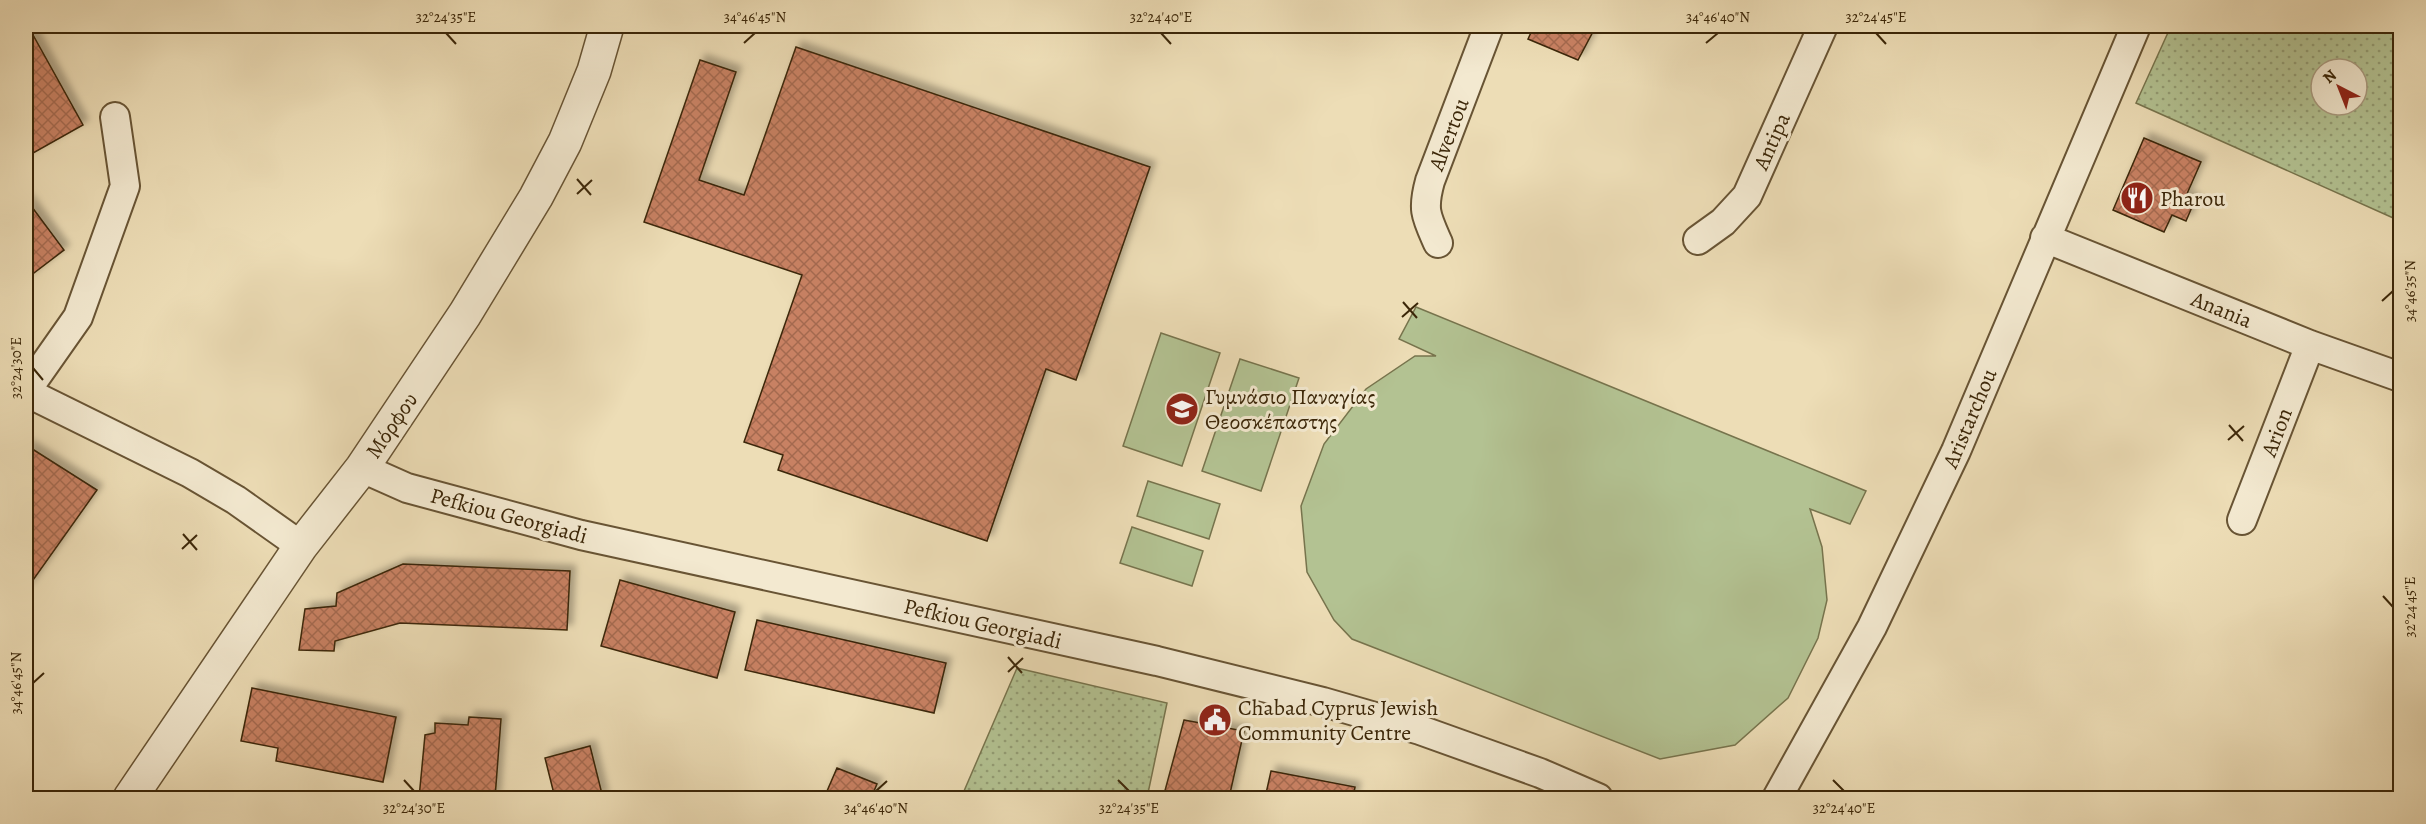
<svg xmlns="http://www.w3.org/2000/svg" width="2426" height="824" font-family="Alegreya,serif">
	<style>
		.grass { fill: url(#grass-dots); stroke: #77744d; stroke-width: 1.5; fill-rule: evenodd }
		.pitch { fill: #b3c292; stroke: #77744d; stroke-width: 1.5 }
		.building { fill: url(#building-cross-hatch); stroke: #3b2608; stroke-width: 1.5; filter: url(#shadow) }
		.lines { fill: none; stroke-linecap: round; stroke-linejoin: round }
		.minor-casing { stroke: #685434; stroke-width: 32 }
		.tertiary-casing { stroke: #685434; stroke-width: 36 }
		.minor { stroke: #f3e9d0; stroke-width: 28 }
		.tertiary { stroke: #f3e9d0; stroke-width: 33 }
		.ticks { fill: none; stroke: #3b2608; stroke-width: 2 }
		.labels { text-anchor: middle; stroke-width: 6; stroke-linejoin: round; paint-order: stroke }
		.street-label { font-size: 22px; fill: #3b2608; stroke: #f3e9d0 }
		.poi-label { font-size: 22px; fill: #3b2608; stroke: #f3e9d0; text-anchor: start }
		.neatline { fill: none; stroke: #3b2608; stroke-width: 2 }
		.ticks-label { font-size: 15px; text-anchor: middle; fill: #3b2608 }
	</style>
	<defs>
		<pattern id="grass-dots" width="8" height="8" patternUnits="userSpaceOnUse" patternTransform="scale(1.5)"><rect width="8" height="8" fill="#b3c292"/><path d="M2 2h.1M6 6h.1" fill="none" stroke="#939d75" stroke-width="1.8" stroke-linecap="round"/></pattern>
		<pattern id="building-cross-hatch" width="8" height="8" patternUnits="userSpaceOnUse" patternTransform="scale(1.5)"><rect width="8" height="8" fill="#c88163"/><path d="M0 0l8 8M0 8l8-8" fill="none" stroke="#a46950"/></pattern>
		<filter id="shadow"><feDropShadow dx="5.5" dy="-5.5" stdDeviation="3" flood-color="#0004"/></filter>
	</defs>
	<rect width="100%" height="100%" fill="#edddb6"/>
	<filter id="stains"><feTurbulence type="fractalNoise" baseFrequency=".00333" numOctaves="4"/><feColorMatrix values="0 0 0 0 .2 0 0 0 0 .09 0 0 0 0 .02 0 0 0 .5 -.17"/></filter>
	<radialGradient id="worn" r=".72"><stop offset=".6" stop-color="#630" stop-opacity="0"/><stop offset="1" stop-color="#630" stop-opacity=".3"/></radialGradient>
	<!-- grass -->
	<path class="grass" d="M2171,26H2400V221L2136,103ZM2321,69H2357V105H2321Z
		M1017,668L1167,703L1147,798H961Z"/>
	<!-- pitch -->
	<path class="pitch" d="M1416,307L1866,491L1850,524L1810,509L1822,547L1827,600L1818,638L1788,698L1735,745L1660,759L1352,639L1334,620L1307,572L1301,506L1324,444L1366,389L1415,356H1436L1399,339Z
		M1161,333L1220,353L1182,466L1123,446Z
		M1240,359L1299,378L1261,491L1202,471Z
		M1148,481L1220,504L1209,539L1137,516Z
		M1132,527L1203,551L1192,586L1120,563Z"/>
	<!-- building -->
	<path class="building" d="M26,26H28L83,125L26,157Z
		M1534,26H1596L1578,60L1528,39Z
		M796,47L1150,167L1076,380L1046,369L987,541L778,470L783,455L744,442L802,275L644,222L700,60L736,72L699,180L744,195Z
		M2144,138L2201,162L2186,196L2195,200L2186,221L2172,215L2164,232L2113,210Z
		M26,199L64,250L26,279Z
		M26,445L97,490L26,590Z
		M403,564L570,571L567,630L400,623L335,641L334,651L299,650L305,609L336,606L337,593Z
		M620,580L735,612L717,678L601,646Z
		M757,620L946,663L934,713L745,670Z
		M252,688L396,717L383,782L276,761L278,748L241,741Z
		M469,717L501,719L495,798H419L425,735L435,733V723L468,725Z
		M1184,720L1244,731L1229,798H1163Z
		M590,746L603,798H555L545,758Z
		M837,768L877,784L871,798H824Z
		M1271,771L1355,787L1353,798H1265Z"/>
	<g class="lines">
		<!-- minor casing -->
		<g class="minor-casing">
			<path id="minor" d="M2045,238L2310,345L2400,377
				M1698,240L1723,222L1747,196L1823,26
				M1438,243C1426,216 1422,210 1430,181L1489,26
				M26,391L78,317L125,186L115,117
				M26,392L190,473L236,500L301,546
				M362,468L407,488L581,535L1157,661L1323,702L1420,730L1540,773L1598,798
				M2242,520L2310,345
				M1777,798L1872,627L1956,451L2136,26"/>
		</g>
		<!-- tertiary casing -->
		<g class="tertiary-casing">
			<path id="tertiary" d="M130,798L301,546L362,468L465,314L536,197L565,142L594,71L607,26"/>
		</g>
		<!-- minor -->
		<use href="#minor" class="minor"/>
		<!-- tertiary -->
		<use href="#tertiary" class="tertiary"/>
	</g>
	<!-- ticks -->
	<path class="ticks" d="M446,33L456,44M1161,33L1171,44M1876,33L1886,44M744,43L755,33M1706,43L1718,33M577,179L591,195M577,194L592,180M2382,301L2393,291M1403,302L1417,318M1402,317L1418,303M33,368L43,380M2229,425L2243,441M2228,440L2244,426M183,534L197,550M182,549L197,535M2383,596L2393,607M1008,657L1022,673M1008,672L1023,658M33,683L44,673M404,780L414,791M1118,780L1129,791M1833,780L1844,791M876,791L887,781"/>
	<!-- icons -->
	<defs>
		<g id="restaurant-disc" transform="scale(1.725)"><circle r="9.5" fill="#8f2418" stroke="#f3e9d0"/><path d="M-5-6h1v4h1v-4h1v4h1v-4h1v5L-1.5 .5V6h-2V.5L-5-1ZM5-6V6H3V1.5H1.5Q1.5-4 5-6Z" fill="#fff"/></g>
		<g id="school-disc" transform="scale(1.725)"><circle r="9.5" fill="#8f2418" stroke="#f3e9d0"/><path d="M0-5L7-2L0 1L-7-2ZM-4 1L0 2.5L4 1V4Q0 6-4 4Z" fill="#fff"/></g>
		<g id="civic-disc" transform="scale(1.725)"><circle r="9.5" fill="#8f2418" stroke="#f3e9d0"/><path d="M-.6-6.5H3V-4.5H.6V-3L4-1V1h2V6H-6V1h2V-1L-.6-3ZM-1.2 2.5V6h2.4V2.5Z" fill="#fff"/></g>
	</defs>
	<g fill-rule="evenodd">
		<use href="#restaurant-disc" x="2137" y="198"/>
		<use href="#school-disc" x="1182" y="409"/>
		<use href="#civic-disc" x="1215" y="720"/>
	</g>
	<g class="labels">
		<!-- street labels -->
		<g class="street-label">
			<text transform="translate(1448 134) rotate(-69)" y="8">Alvertou</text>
			<text transform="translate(1771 141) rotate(-66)" y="8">Antipa</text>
			<text transform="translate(2222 309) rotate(22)" y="8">Anania</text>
			<text transform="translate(1969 418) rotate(-67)" y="8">Aristarchou</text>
			<text transform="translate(391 425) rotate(-56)" y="8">Μόρφου</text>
			<text transform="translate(2276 432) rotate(-69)" y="8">Arion</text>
			<text transform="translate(509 515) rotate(15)" y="8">Pefkiou Georgiadi</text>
			<text transform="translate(983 623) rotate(13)" y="8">Pefkiou Georgiadi</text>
		</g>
		<!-- poi labels -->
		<g class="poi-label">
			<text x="2160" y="206">Pharou</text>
			<text x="1205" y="404">Γυμνάσιο Παναγίας<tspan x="1205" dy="25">Θεοσκέπαστης</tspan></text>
			<text x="1238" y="715">Chabad Cyprus Jewish<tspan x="1238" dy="25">Community Centre</tspan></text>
		</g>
	</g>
	<!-- margin -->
	<rect width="2426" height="824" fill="none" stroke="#edddb6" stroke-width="66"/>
	<!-- north arrow -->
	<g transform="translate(2339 87) rotate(318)"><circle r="28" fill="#f3e9d0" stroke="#a99b80" stroke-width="1.5"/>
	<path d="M0-4.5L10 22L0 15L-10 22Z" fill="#8f2418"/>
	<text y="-9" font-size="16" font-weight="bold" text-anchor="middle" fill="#3b2608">N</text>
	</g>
	<rect x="33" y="33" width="2360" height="758" class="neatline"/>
	<g class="ticks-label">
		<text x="446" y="22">32°24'35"E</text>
		<text x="755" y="22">34°46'45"N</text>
		<text x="1161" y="22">32°24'40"E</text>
		<text x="1718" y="22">34°46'40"N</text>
		<text x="1876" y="22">32°24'45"E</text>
		<text transform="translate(2410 291) rotate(-90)" y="5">34°46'35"N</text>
		<text transform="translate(16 368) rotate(-90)" y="5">32°24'30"E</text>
		<text transform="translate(2410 607) rotate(-90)" y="5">32°24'45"E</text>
		<text transform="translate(16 683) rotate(-90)" y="5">34°46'45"N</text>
		<text x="414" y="813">32°24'30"E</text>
		<text x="876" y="813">34°46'40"N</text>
		<text x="1129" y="813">32°24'35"E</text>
		<text x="1844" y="813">32°24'40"E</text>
	</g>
	<rect width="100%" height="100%" filter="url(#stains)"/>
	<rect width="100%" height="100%" fill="url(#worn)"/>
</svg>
